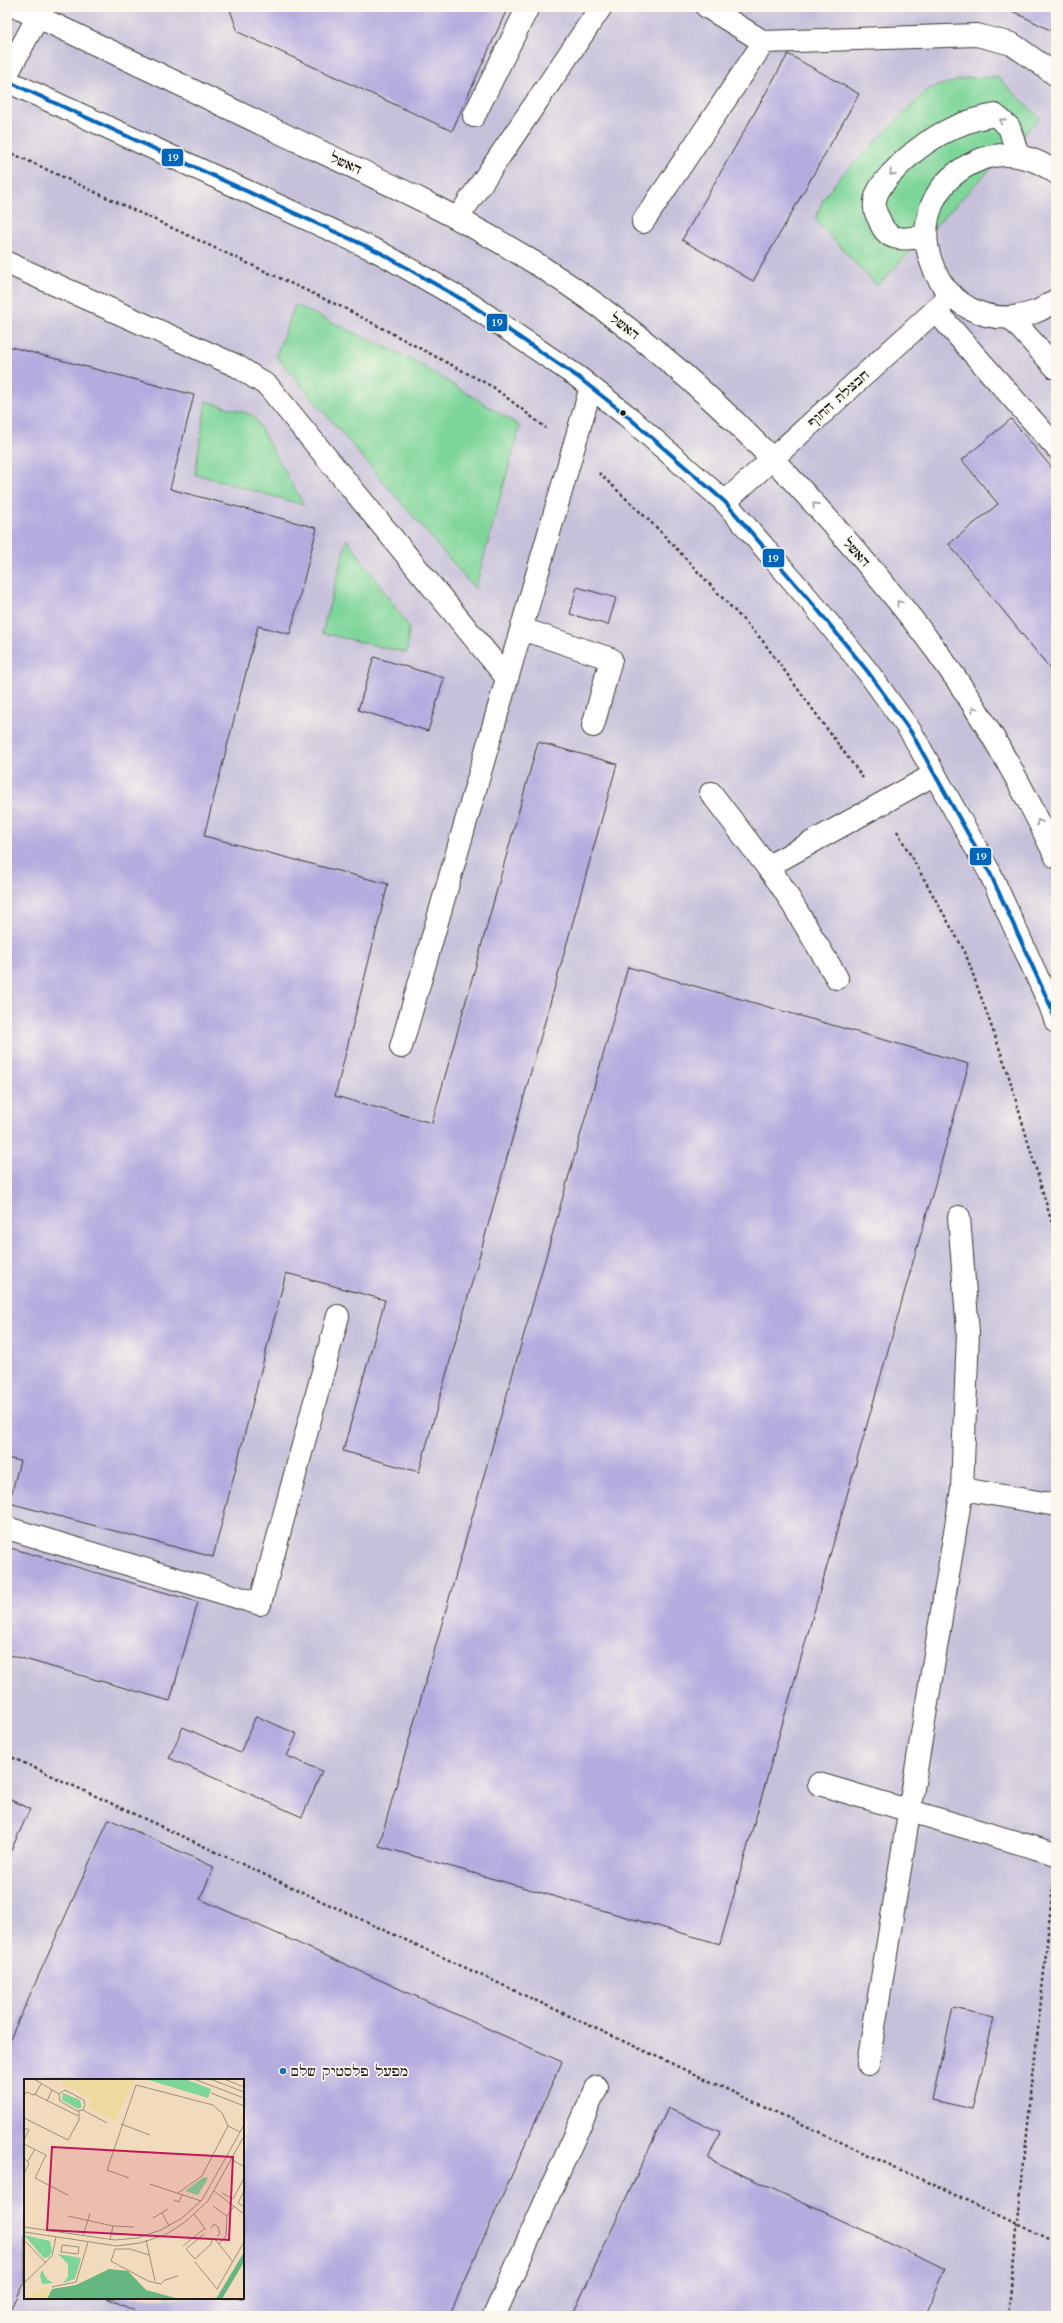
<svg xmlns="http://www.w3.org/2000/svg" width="1063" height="2323" font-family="Cardo,'Frank Ruhl Libre',serif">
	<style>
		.industrial { fill: #c6c0da; fill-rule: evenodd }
		.green { fill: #7ed59a; stroke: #4d785b }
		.building { fill: #b5abdf }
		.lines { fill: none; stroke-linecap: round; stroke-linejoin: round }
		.minor-casing { stroke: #3c3934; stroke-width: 24 }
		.path { stroke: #3c3934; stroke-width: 2.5; stroke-dasharray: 3 3; stroke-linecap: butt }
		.minor { stroke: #fff; stroke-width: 22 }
		.bus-1-casing { stroke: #fbf7ec; stroke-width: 7 }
		.bus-1 { stroke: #0065bd; stroke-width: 4 }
		.oneway { stroke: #999 }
		.bus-dot { fill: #1c1c1c; stroke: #fbf7ec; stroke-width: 1.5 }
		.poi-dot { fill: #1f6fb2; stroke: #fbf7ec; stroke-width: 1.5 }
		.labels { text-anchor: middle; stroke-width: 3.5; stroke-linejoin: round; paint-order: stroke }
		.street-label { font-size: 13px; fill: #1c1c1c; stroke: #fbf7ec }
		.poi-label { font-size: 13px; fill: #1c1c1c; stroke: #fbf7ec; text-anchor: start }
		.inset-road { fill: none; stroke: #9c8f7c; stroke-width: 1 }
		.view { fill: #c2185b; fill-opacity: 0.15; stroke: #c2185b; stroke-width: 2 }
		.inset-edge { fill: none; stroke: #1c1c1c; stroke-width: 2 }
		.line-badge { stroke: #fbf7ec; stroke-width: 1.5 }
		.badge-label { font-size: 11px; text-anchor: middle; font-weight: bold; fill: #fff }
	</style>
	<rect width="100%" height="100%" fill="#fbf7ec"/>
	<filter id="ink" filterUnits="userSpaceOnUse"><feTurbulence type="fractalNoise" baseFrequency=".025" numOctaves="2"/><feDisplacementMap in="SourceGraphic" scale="8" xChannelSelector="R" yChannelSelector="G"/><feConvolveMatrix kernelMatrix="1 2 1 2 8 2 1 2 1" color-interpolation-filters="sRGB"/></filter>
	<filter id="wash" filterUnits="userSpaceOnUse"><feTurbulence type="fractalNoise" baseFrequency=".012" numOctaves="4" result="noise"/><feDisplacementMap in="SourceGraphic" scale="16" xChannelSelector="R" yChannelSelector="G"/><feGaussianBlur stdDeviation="0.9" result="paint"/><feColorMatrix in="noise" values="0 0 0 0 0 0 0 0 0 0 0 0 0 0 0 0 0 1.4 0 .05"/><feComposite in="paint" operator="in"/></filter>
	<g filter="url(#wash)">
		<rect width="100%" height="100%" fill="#f2dbbc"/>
		<!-- industrial -->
		<path class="industrial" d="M7,7H1056V2316H7ZM25,2080H243V2298H25Z"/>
		<!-- green -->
		<path class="green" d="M997,77L1040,118L877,286L815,220L823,199L840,177L928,89L966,78Z
			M295,305L413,360L520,426L475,589L276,356Z
			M206,401L253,415L304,505L195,474Z
			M347,539L409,627L407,653L322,633Z"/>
		<g id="blocks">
			<!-- building -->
			<path class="building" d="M229,7H508L452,131L238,32Z
				M1004,7H1056V33Z
				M788,54L859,94L753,281L682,240Z
				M7,346L194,395L170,489L317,528L290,634L258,626L204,836L388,884L335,1096L432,1123L538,742L617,764L419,1472L343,1451L385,1300L286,1273L213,1557L9,1503L20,1461L7,1458Z
				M1011,419L1056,473V670L1053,672L949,544L998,504L962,460Z
				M577,587L616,598L608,625L570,614Z
				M374,657L444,678L428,731L358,710Z
				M628,967L969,1064L720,1944L379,1846Z
				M7,1547L198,1602L170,1701L7,1654Z
				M256,1716L297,1734L287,1756L322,1771L302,1817L169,1758L183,1727L240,1753Z
				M7,1798L30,1809L7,1859Z
				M109,1819L214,1867L200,1899L562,2062L449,2316H146L107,2298H243V2080H25V2279L7,2316V2046Z
				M953,2008L994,2017L973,2109L932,2100Z
				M668,2108L720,2132L708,2159L946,2269L924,2316H572Z"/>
		</g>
	</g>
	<g filter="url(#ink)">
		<use href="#blocks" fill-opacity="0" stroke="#3c3934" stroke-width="1"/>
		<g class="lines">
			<!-- minor casing -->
			<g class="minor-casing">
				<path id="minor" d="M16,7C106,48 195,92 285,135C373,176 461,216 543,268C647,334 737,418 819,509C861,556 901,603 938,653C984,716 1023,787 1056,857
					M707,7L764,42L977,35L1012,44L1056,75
					M7,74L43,7
					M7,81L379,252L470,304L578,377L626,415L725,502L817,609L868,672L911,732L990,873L1050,1005L1056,1022
					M474,116L528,7
					M1056,173C1035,157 1007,150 982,159C878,198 934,347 1035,312C1042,310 1049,304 1056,300
					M457,219L601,7
					M643,222L764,42
					M926,236C904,239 887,244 879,219C877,216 875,211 875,208C873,194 883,183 891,174C919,143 954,122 995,115L1009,127L1018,155
					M7,263L237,366L268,386L507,678
					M935,310L1056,447
					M1010,317L1056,368
					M725,502L952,295
					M522,629L611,659L593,726
					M711,793L781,885L837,978
					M767,867L935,774
					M401,1047L591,387
					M962,1489L1056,1505
					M7,1528L260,1604L338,1316
					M819,1784L1056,1854
					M868,2064L962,1489L968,1332L959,1217
					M494,2316L597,2087"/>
			</g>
			<!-- path -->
			<path class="path" d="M7,151L346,309L493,387L546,428
				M599,473L657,528L762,640L863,778
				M897,831L965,952L1007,1070L1056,1237
				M7,1755L1056,2242
				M1008,2316L1053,1885"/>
			<!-- minor -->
			<use href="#minor" class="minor"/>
			<!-- bus-1 casing -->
			<g class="bus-1-casing">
				<path id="bus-1" d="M7,81L379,252L470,304L578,377L626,415L725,502L817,609L868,672L911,732L990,873L1050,1005L1056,1022"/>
			</g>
			<!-- bus-1 -->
			<use href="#bus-1" class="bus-1"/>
		</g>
		<!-- one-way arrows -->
		<defs><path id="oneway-chevron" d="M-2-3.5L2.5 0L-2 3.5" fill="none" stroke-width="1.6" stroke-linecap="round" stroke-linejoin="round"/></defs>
		<g class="oneway">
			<use href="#oneway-chevron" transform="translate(1002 121) rotate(-139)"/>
			<use href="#oneway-chevron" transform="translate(892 173) rotate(132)"/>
			<use href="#oneway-chevron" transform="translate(815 505) rotate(-132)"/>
			<use href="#oneway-chevron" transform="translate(899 603) rotate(-128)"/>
			<use href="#oneway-chevron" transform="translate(974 709) rotate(-123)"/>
			<use href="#oneway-chevron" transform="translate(1039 822) rotate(-119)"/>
		</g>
	</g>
	<!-- markers -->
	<circle class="bus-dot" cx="623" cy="413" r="3.5"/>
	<circle class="poi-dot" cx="283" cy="2071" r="4"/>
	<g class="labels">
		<!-- street labels -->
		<g class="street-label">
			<text transform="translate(346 163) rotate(24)" y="5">האשל</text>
			<text transform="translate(625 326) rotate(37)" y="5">האשל</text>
			<text transform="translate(838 398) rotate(-42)" y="5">חבצלת החוף</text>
			<text transform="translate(857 552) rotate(48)" y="5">האשל</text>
		</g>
		<!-- poi labels -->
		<g class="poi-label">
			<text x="291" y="2076">מפעל פלסטיק שלם</text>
		</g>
	</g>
	<!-- overview -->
	<g transform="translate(24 2079)">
		<rect width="220" height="220" fill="#f2dbbc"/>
		<path d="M121,0H161L187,10L184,19ZM39,14L56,21L58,28L54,30L38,21ZM180,98L184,99L174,116L161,112ZM0,156L26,162L28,172L25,178L20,179ZM34,175L57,179L51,200L39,204L44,198V185ZM18,191L23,200L29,204L18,205L16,197Z" fill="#7ed59a"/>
		<path d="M220,173V183L198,220H192ZM85,190L104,192L122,211L155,220H23L28,210L52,206Z" fill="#66b682"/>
		<path d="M40,0H111L90,42L64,28L67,20L38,5ZM20,209L26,211L21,220H1Z" fill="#eeda9e"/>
		<path class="inset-road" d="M10,0L35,15M170,0L220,19M186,0L220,13M200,0L220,8M41,11L60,21L61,26L59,31L53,32L36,22L35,15ZM187,14L220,27M10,15L54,37M0,16L3,13L9,16L12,14L17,5M23,22L28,11M59,31L83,44M0,39L44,61L55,41V32M97,45L126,56M0,49L5,51L0,61M0,65L22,76L11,99L44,116M0,79L5,84L0,95M206,79L220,88M4,82L11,70M105,99L83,91L112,6L189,26L198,34L204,47L216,53M126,105L177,122M190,112L220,135M220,112L214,124L220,128M154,114L178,97L204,47M198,114L209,120L220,99M150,121L155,123L158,116M189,127L203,137M138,134L145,147M170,135L182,151M44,137L89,147L110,148M129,139L144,130M0,148L91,161L113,159L137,151L158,139L178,121L220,46M187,149L190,145L194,148L196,155L193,157M0,153L93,167L116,164L141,156L161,143L184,122L220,57M180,155L162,170L171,180L187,165L188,161M59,157L66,134M191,160L209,183M0,161L22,184M86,161L89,147M122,161L131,202M195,165L202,157L203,137L210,127M38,166L55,168L54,175L37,173ZM159,167L181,149M125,176L106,170H91L87,182L124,202L137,205L141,201L154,197M171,183L193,210L220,163M0,204L28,177L32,158M28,208L52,203L64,163"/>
		<path class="view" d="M28,68L209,78L205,161L23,151Z"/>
		<rect width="220" height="220" class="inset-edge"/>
	</g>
	<g class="line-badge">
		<rect x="161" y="148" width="23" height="19" rx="4" fill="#0065bd"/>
		<rect x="486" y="313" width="22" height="19" rx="4" fill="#0065bd"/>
		<rect x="762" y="548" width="23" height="20" rx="4" fill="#0065bd"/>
		<rect x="969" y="847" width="23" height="19" rx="4" fill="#0065bd"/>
	</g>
	<g class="badge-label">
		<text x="173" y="161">19</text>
		<text x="497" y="326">19</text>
		<text x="773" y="562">19</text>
		<text x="981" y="860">19</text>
	</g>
	<!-- margin -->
	<rect width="1063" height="2323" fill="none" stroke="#fbf7ec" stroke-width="24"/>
</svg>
